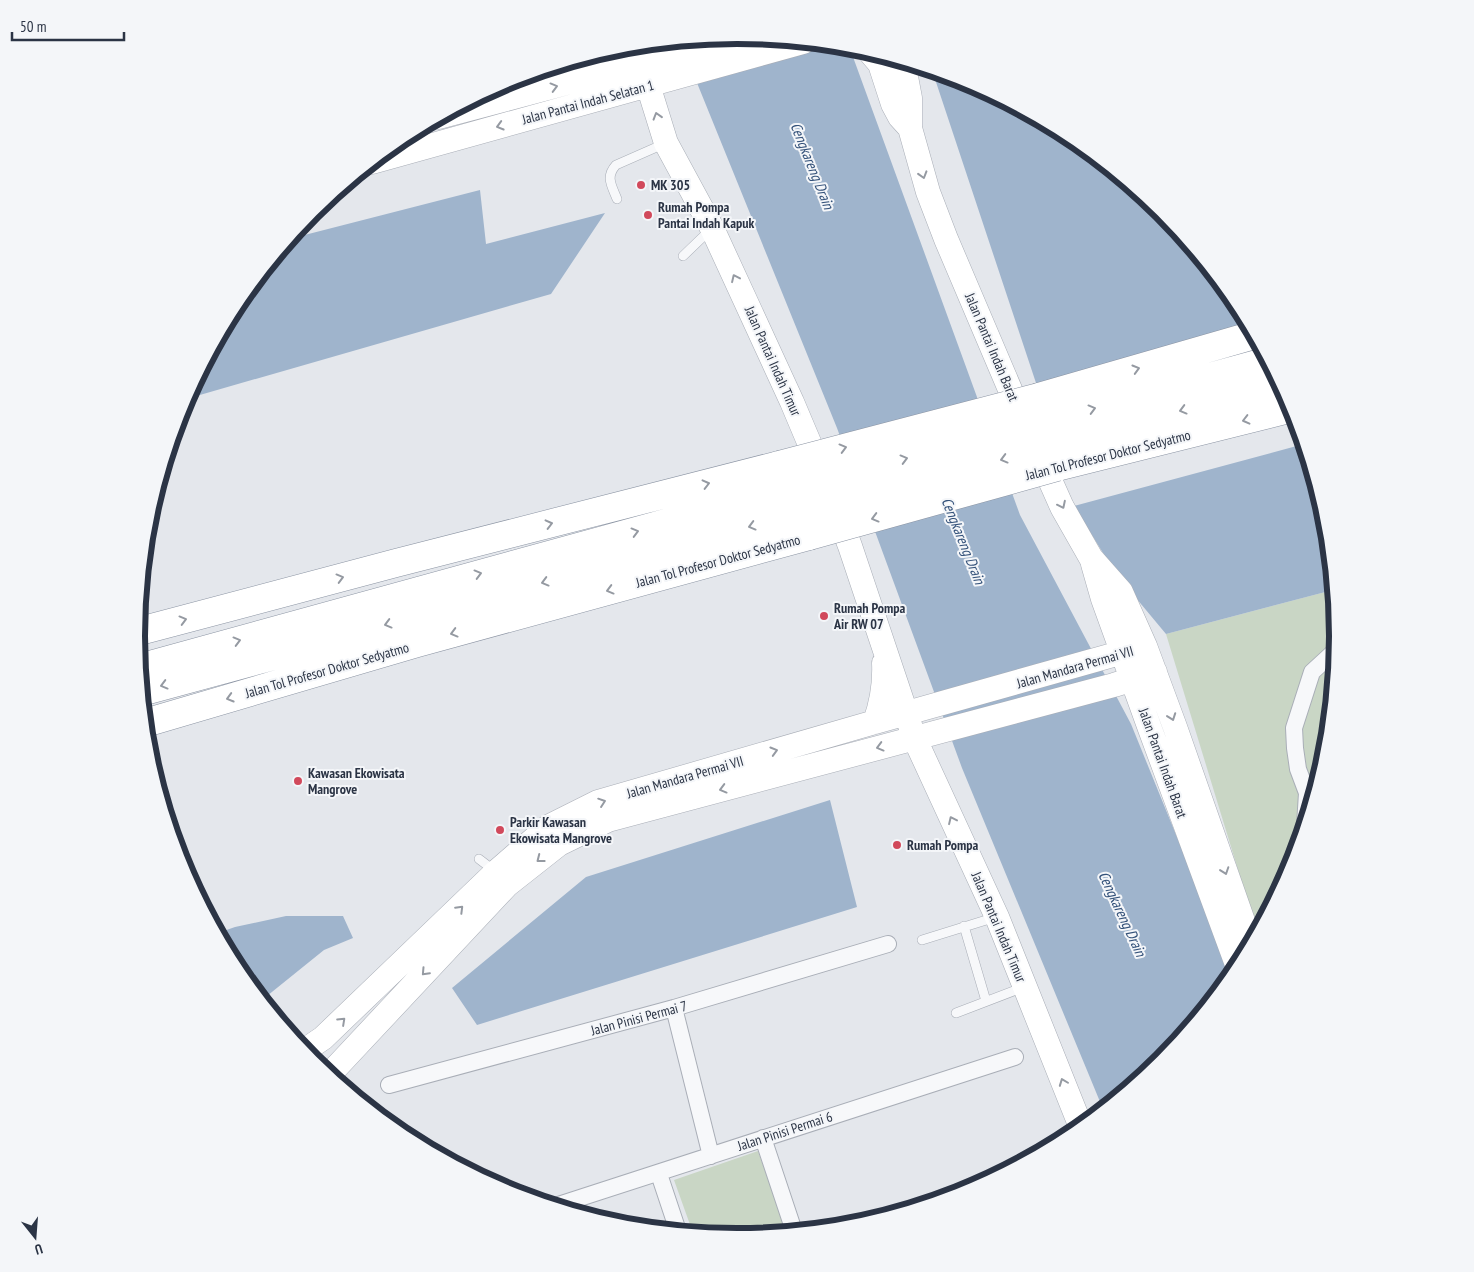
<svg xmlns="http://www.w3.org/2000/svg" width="1474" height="1272" font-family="'PT Sans Narrow',sans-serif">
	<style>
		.built { fill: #d2d6de }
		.green { fill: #c9d6c5 }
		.water { fill: #9fb4cc }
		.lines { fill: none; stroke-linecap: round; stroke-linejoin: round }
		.lane-casing { stroke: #a9aeb7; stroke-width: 10 }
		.street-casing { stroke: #a9aeb7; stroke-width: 18 }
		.secondary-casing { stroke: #a9aeb7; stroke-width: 25 }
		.highway-casing { stroke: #8b94a3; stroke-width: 29 }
		.lane { stroke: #f7f8fa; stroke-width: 9 }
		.street { stroke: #f7f8fa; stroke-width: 16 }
		.secondary { stroke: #fff; stroke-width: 24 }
		.highway { stroke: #fff; stroke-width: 28 }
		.highway-bridge-casing { stroke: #8b94a3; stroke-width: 29; stroke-linecap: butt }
		.highway-bridge { stroke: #fff; stroke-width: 28 }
		.oneway { stroke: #959aa2 }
		.poi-dot { fill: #d1495b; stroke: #f4f6f9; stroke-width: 2 }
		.labels { text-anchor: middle; stroke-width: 4; stroke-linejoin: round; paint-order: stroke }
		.street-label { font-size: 14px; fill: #2b3445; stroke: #f4f6f9 }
		.poi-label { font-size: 14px; font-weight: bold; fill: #2b3445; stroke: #f4f6f9; text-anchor: start }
		.water-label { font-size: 15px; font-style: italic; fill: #34527a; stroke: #f4f6f9 }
		.rim { fill: none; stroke: #2b3445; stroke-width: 6 }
	</style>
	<rect width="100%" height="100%" fill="#e4e7ec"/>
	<!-- built -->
	<path class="built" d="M656,43L663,58L428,123L507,81L620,46Z"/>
	<!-- green -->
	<path class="green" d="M1333,590L1338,636L1326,754L1292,866L1257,932L1166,634Z
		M758,1151L787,1232L737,1237L693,1233L674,1180Z"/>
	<!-- water -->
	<path class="water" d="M737,35L849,46L1020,515L1131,724L1233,975L1162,1061L1103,1109L962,768L837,428L680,41Z
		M932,70L967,81L1071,136L1162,211L1237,302L1252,330L1038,389Z
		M480,190L486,244L605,213L551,294L186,399L237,302L289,239Z
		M1304,444L1327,519L1333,590L1166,634L1116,574L1074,506Z
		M830,800L857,907L477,1025L452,988L586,877Z
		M286,916H343L353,938L324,950L262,1000L237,970L218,933L235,927Z"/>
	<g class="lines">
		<!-- lane casing -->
		<g class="lane-casing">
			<path id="lane" d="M617,199C612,186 605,177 616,165L666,143
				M683,256L710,230
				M479,859L496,872
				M964,926L986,1001
				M922,940L996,917
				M956,1013L1024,987"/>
		</g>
		<!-- street casing -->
		<g class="street-casing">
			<path id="street" d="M1312,801L1307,793L1298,769L1295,748L1294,728L1312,672L1337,649
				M1305,825L1307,793
				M674,1008L711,1156
				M389,1085L674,1008L888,944
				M763,1138L794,1231
				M659,1174L678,1231
				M555,1206L1015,1057"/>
		</g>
		<!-- secondary casing -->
		<g class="secondary-casing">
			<path id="secondary" d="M869,51L880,64L893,104L900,117L910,128
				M903,61L910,98V128L928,192L946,239L1023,420
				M591,80L584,79L600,53
				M648,85L666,143L712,228L792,402L822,473
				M439,117L743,36
				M372,162L803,42
				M1038,453L1062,507L1091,558L1121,592L1145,646L1175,727L1251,944
				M836,509L850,546L914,737L997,917L1081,1127
				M1093,564L1103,599L1150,729L1238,967
				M875,722C882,702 885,684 884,663
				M304,1051L323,1038L496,872L548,827L598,802L875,722L1145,646
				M329,1075L507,885L559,844L608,820L1114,685L1155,672"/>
		</g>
		<!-- highway casing -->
		<g class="highway-casing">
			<path id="highway" d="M1039,397L1254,335
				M1045,422L1268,361
				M1051,446L1280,384
				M1057,467L1293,408
				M136,632L396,563L779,465
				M139,668L789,489
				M141,692L799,513
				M145,723L417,643L809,536"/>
		</g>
		<!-- lane -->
		<use href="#lane" class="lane"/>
		<!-- street -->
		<use href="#street" class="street"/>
		<!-- secondary -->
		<use href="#secondary" class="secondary"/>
		<!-- highway -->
		<use href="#highway" class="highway"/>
		<!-- highway-bridge casing -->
		<g class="highway-bridge-casing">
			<path id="highway-bridge" d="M779,465L1039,397
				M789,489L1045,422
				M799,513L1051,446
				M809,536L1057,467"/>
		</g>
		<!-- highway-bridge -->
		<use href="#highway-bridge" class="highway-bridge"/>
	</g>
	<!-- one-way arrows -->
	<defs><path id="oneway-chevron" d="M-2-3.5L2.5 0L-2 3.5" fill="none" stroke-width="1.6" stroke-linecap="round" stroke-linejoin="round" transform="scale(1.25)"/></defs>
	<g class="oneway">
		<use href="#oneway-chevron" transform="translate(554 87) rotate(-15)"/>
		<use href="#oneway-chevron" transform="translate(657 116) rotate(-107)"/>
		<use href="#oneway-chevron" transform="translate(500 126) rotate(164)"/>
		<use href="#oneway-chevron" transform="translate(923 175) rotate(73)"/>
		<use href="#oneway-chevron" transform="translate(735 278) rotate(-115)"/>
		<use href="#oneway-chevron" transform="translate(1136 369) rotate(-16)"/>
		<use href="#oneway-chevron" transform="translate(1092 409) rotate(-15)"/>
		<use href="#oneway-chevron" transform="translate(1183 410) rotate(165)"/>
		<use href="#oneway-chevron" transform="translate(1246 420) rotate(166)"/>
		<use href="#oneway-chevron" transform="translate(843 448) rotate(-15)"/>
		<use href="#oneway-chevron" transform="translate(904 459) rotate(-15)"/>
		<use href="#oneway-chevron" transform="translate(1004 459) rotate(165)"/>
		<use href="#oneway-chevron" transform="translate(706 484) rotate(-14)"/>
		<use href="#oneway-chevron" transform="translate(1062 505) rotate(64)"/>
		<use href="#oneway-chevron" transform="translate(875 518) rotate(165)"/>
		<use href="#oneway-chevron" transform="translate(549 524) rotate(-14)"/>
		<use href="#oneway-chevron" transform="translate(752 526) rotate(165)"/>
		<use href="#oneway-chevron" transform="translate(635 532) rotate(-15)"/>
		<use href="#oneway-chevron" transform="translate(478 574) rotate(-15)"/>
		<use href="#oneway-chevron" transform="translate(340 578) rotate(-15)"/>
		<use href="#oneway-chevron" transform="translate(545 582) rotate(165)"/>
		<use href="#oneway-chevron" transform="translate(610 590) rotate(165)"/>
		<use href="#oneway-chevron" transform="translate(183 620) rotate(-15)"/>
		<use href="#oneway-chevron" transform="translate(388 624) rotate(165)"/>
		<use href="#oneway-chevron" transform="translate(454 633) rotate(165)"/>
		<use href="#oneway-chevron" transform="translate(237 641) rotate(-15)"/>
		<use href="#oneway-chevron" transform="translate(164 685) rotate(165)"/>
		<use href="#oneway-chevron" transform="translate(230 698) rotate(164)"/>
		<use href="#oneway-chevron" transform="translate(1172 717) rotate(70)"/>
		<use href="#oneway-chevron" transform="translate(880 747) rotate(165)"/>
		<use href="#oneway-chevron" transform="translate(774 751) rotate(-16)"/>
		<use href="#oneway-chevron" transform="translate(723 789) rotate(165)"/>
		<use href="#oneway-chevron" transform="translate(602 802) rotate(-19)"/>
		<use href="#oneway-chevron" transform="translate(952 820) rotate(-115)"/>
		<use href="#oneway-chevron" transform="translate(540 859) rotate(142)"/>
		<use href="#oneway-chevron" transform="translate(1225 871) rotate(71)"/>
		<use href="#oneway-chevron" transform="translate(460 909) rotate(-45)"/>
		<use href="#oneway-chevron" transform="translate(425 972) rotate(133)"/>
		<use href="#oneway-chevron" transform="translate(342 1021) rotate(-43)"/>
		<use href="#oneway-chevron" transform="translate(1063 1082) rotate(-111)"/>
	</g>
	<!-- markers -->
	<g class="poi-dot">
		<circle cx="641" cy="185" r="5"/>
		<circle cx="648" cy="215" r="5"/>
		<circle cx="824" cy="616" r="5"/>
		<circle cx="298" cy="781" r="5"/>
		<circle cx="500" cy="830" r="5"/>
		<circle cx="897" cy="845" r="5"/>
	</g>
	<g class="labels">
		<!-- street labels -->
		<g class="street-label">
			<text transform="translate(588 102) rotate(-15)" y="5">Jalan Pantai Indah Selatan 1</text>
			<text transform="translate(992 347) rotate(67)" y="5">Jalan Pantai Indah Barat</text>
			<text transform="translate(773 361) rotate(66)" y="5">Jalan Pantai Indah Timur</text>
			<text transform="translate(1108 455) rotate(-14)" y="5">Jalan Tol Profesor Doktor Sedyatmo</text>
			<text transform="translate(718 561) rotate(-15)" y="5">Jalan Tol Profesor Doktor Sedyatmo</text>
			<text transform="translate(1075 667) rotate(-16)" y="5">Jalan Mandara Permai VII</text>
			<text transform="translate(327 670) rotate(-16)" y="5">Jalan Tol Profesor Doktor Sedyatmo</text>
			<text transform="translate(1163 763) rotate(70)" y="5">Jalan Pantai Indah Barat</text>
			<text transform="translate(685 777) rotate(-16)" y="5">Jalan Mandara Permai VII</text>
			<text transform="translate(999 927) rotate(67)" y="5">Jalan Pantai Indah Timur</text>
			<text transform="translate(639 1018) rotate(-15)" y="5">Jalan Pinisi Permai 7</text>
			<text transform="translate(785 1131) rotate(-18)" y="5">Jalan Pinisi Permai 6</text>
		</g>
		<!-- poi labels -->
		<g class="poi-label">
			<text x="651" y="190">MK 305</text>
			<text x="658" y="212">Rumah Pompa<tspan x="658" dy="16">Pantai Indah Kapuk</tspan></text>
			<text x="834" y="613">Rumah Pompa<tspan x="834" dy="16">Air RW 07</tspan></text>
			<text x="308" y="778">Kawasan Ekowisata<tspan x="308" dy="16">Mangrove</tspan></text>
			<text x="510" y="827">Parkir Kawasan<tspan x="510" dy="16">Ekowisata Mangrove</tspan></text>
			<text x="907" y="850">Rumah Pompa</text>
		</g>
		<!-- water labels -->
		<g class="water-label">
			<text transform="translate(812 166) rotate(68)" y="5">Cengkareng Drain</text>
			<text transform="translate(963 541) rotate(68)" y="5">Cengkareng Drain</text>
			<text transform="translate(1122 914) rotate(65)" y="5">Cengkareng Drain</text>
		</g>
	</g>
	<!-- crop -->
	<path d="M0 0H1474V1272H0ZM145 636a592 592 0 1 1 1184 0a592 592 0 1 1-1184 0Z" fill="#f4f6f9" fill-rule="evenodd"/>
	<path class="rim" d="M145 636a592 592 0 1 1 1184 0a592 592 0 1 1-1184 0Z"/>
	<!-- north arrow -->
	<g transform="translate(35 1237) rotate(163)" stroke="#f4f6f9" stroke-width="4" paint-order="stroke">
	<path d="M0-4L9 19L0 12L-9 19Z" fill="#2b3445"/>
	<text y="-8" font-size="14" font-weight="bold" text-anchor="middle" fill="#2b3445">U</text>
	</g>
	<!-- scale -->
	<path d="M12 32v8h112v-8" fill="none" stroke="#2b3445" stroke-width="2.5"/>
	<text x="20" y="32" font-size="15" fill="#2b3445" stroke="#f4f6f9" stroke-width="4" paint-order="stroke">50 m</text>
</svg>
